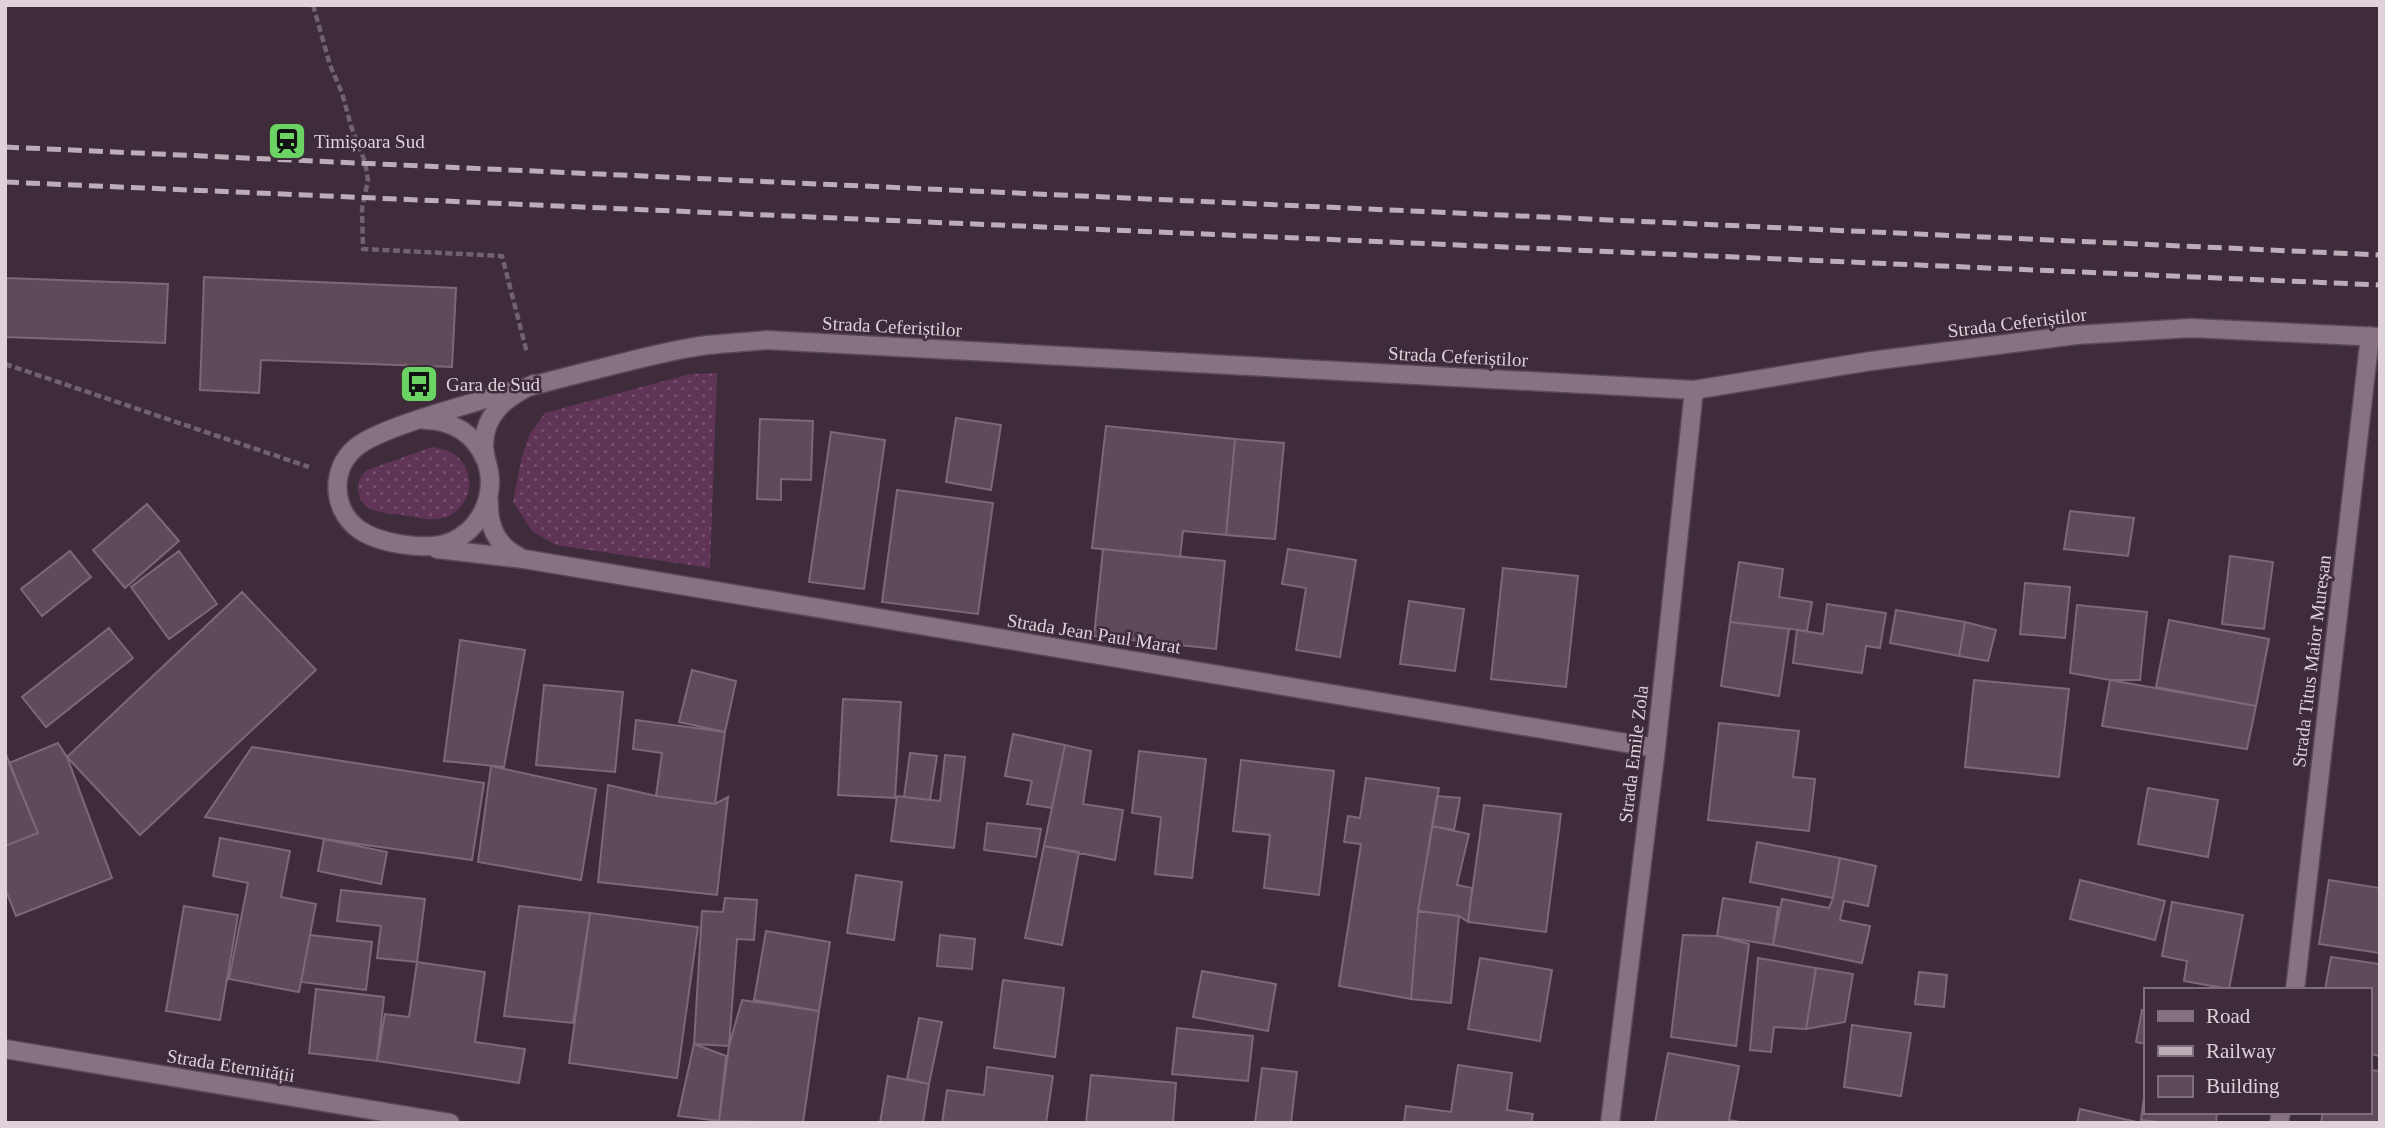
<svg xmlns="http://www.w3.org/2000/svg" width="2385" height="1128" font-family="'Times New Roman',serif">
	<style>
		.grass { fill: url(#grass-dots) }
		.building { fill: #5f4a5a; stroke: #7d6778; stroke-width: 2 }
		.lines { fill: none; stroke-linecap: round; stroke-linejoin: round }
		.minor-casing { stroke: #594956; stroke-width: 21 }
		.path { stroke: #72616e; stroke-width: 4.5; stroke-dasharray: 7 3.5; stroke-linecap: butt }
		.minor { stroke: #877182; stroke-width: 18 }
		.rail { stroke: #bcadb8; stroke-width: 5; stroke-dasharray: 14 7; stroke-linecap: butt }
		.labels { text-anchor: middle; stroke-width: 5; stroke-linejoin: round; paint-order: stroke }
		.poi-label { font-size: 19px; fill: #dfd2db; stroke: #3f2c3b; text-anchor: start }
		.street-label { font-size: 19px; fill: #dfd2db; stroke: #3f2c3b }
	</style>
	<defs>
		<pattern id="grass-dots" width="8" height="8" patternUnits="userSpaceOnUse" patternTransform="scale(1.75)"><rect width="8" height="8" fill="#5f3457"/><path d="M2 2h.1M6 6h.1" fill="none" stroke="#76506f" stroke-width="1.8" stroke-linecap="round"/></pattern>
	</defs>
	<rect width="100%" height="100%" fill="#3f2c3b"/>
	<!-- grass -->
	<path class="grass" d="M717,373L710,568L556,545L532,531L513,502L522,456L530,434L545,413L690,374Z
		M432,447C449,449 463,456 468,474C474,495 459,518 436,519C425,520 414,517 404,515C387,513 363,514 359,494C356,484 360,477 367,470Z"/>
	<!-- building -->
	<path class="building" d="M204,277L456,288L452,367L261,360L259,393L200,390Z
		M5,278L168,284L165,343L5,337Z
		M956,418L1001,425L991,490L946,482Z
		M760,419L813,421L811,480L781,479V500L757,499Z
		M1106,426L1235,439L1226,535L1183,531L1180,557L1092,548Z
		M831,432L885,440L864,589L809,582Z
		M1235,439L1284,443L1275,539L1226,535Z
		M897,490L993,503L978,614L882,602Z
		M147,504L179,541L125,588L93,550Z
		M2070,511L2134,518L2128,556L2064,549Z
		M1103,549L1225,561L1216,649L1094,636Z
		M1288,549L1356,560L1340,657L1296,650L1306,588L1282,584Z
		M70,551L91,577L42,616L21,589Z
		M179,551L217,604L169,639L131,587Z
		M2230,556L2273,562L2264,629L2222,624Z
		M1739,562L1783,569L1779,597L1812,602L1807,631L1730,622Z
		M1503,568L1578,576L1566,687L1491,679Z
		M2025,583L2070,587L2065,638L2020,634Z
		M242,592L316,670L140,835L67,757Z
		M1409,601L1464,609L1455,671L1400,664Z
		M1827,604L1886,613L1880,648L1866,646L1862,673L1793,663L1797,630L1823,634Z
		M2077,605L2147,612L2140,680H2110L2070,673Z
		M1896,610L1965,622L1959,656L1890,643Z
		M2169,620L2269,639L2256,706L2156,687Z
		M1730,622L1789,629L1779,696L1721,686Z
		M1965,622L1996,630L1988,661L1959,656Z
		M109,628L133,658L46,727L22,697Z
		M460,640L525,650L504,767L444,761Z
		M692,670L736,681L725,732L679,722Z
		M1974,680L2069,689L2059,777L1965,767Z
		M2110,680L2256,706L2247,749L2102,726Z
		M544,685L623,692L615,772L536,765Z
		M843,699L901,702L895,798L838,795Z
		M636,720L725,732L715,804L656,796L662,753L633,749Z
		M1719,723L1799,731L1793,777L1815,779L1809,831L1708,820Z
		M1013,734L1065,745L1052,808L1027,804L1032,781L1005,776Z
		M58,743L67,757L112,878L16,916L5,888V846L38,833L9,763Z
		M1065,745L1091,751L1083,804L1123,810L1115,860L1044,846Z
		M252,747L484,783L472,860L324,839L205,817Z
		M1139,751L1206,759L1192,878L1155,874L1161,817L1132,813Z
		M5,752L38,833L5,846Z
		M910,753L937,756L930,800L904,797Z
		M945,755L965,757L954,848L891,841L897,796L940,801Z
		M1241,760L1334,771L1319,895L1264,888L1270,835L1233,831Z
		M491,766L596,789L581,880L478,862Z
		M1366,778L1439,788L1418,911L1411,999L1339,986L1361,844L1344,842L1348,816L1360,818Z
		M608,785L656,796L715,804L728,797L717,895L598,882Z
		M2148,788L2218,800L2208,857L2138,844Z
		M1437,796L1460,798L1454,830L1432,826Z
		M1484,805L1561,814L1546,932L1468,922Z
		M987,823L1041,829L1036,857L984,850Z
		M1432,826L1469,834L1457,885L1472,888L1468,922L1459,916L1418,911Z
		M220,838L290,851L281,897L316,904L299,992L229,979L248,883L213,876Z
		M324,839L387,852L381,884L318,871Z
		M1757,842L1840,858L1833,898L1750,882Z
		M1044,846L1079,852L1062,945L1025,938Z
		M1840,858L1876,866L1868,906L1844,901L1840,920L1870,926L1862,963L1773,945L1782,899L1829,908L1833,898Z
		M856,875L902,882L894,940L847,933Z
		M2080,880L2165,901L2155,940L2070,919Z
		M2329,880L2380,888V953L2319,944Z
		M341,890L425,899L417,962L377,958L381,926L337,921Z
		M725,898L757,900L754,940L737,939L729,1046L694,1044L702,911L723,912Z
		M1723,898L1778,907L1773,945L1717,936Z
		M2172,902L2243,915L2229,989L2184,981L2187,961L2162,956Z
		M184,906L238,915L220,1020L166,1011Z
		M519,906L590,913L573,1023L504,1016Z
		M1418,911L1459,916L1451,1003L1411,999Z
		M590,913L698,927L677,1078L569,1063Z
		M766,931L830,942L819,1011L754,1000Z
		M310,935L372,942L366,990L301,982Z
		M940,935L975,939L972,969L937,966Z
		M1683,935L1717,936L1749,944L1736,1046L1671,1037Z
		M2331,957L2380,964V1056L2369,1054V990H2325Z
		M1480,958L1552,970L1540,1041L1468,1029Z
		M1758,958L1816,968L1806,1029L1774,1027L1771,1052L1750,1050Z
		M417,962L485,972L475,1042L525,1049L519,1083L377,1061L385,1014L409,1017Z
		M1816,968L1853,974L1845,1022L1806,1029Z
		M1202,971L1276,984L1268,1031L1193,1017Z
		M1919,972L1947,975L1944,1007L1915,1004Z
		M1003,980L1064,988L1055,1057L994,1048Z
		M316,989L384,997L377,1061L309,1053Z
		M742,1000L819,1011L803,1123L719,1121L729,1046Z
		M2142,1010L2145,1011V1044L2136,1042Z
		M919,1018L942,1022L929,1084L907,1079Z
		M1852,1025L1911,1033L1901,1096L1844,1087Z
		M1177,1028L1253,1036L1248,1081L1172,1074Z
		M694,1044L726,1056L719,1121L678,1116Z
		M1668,1053L1739,1066L1729,1120L1745,1123H1655Z
		M1458,1065L1512,1073L1507,1110L1533,1114L1531,1123H1404L1406,1106L1451,1112Z
		M987,1067L1053,1076L1046,1123H942L947,1090L984,1095Z
		M1262,1068L1297,1072L1291,1123H1255Z
		M2369,1070L2380,1071V1123H2321L2323,1112H2369Z
		M1091,1075L1176,1083L1173,1123H1086Z
		M888,1076L929,1084L923,1123H880Z
		M2145,1090V1112H2217L2216,1123H2166L2141,1120Z
		M2080,1109L2141,1123H2077Z"/>
	<g class="lines">
		<!-- minor casing -->
		<g class="minor-casing">
			<path id="minor" d="M534,384C508,396 484,413 484,445C484,457 490,469 490,481C490,507 476,530 453,541C429,552 378,544 357,528C332,508 331,470 354,449C371,433 428,416 452,409C504,393 556,379 610,366C642,358 675,349 708,345C727,343 747,342 766,340L1694,390L1871,361L2076,335L2191,328L2380,337
				M425,420C452,420 475,434 485,459
				M489,502C488,525 496,545 518,556
				M437,549L524,559L1656,748
				M2295,990L2370,336
				M5,1049L450,1123
				M1610,1123L1656,748L1694,390
				M2279,1123L2281,1112"/>
		</g>
		<!-- path -->
		<path class="path" d="M313,5L330,65L342,93L351,126L365,162L368,180L362,209L363,249L502,256L527,353
			M5,364L309,467"/>
		<!-- minor -->
		<use href="#minor" class="minor"/>
		<!-- rail -->
		<path class="rail" d="M5,147L2380,255
			M5,182L2380,285"/>
	</g>
	<!-- icons -->
	<defs>
		<g id="station-square" transform="scale(2.0125)"><rect x="-9" y="-9" width="18" height="18" rx="4" fill="#6bd363" stroke="#3f2c3b"/><path d="M-3-6H3Q5-6 5-4V2Q5 4 3 4L4.5 6H3L1.5 4h-3L-3 6H-4.5L-3 4Q-5 4-5 2V-4Q-5-6-3-6ZM-3.5-4v3h7v-3ZM-3.5 1v1.5H-2V1ZM2 1v1.5H3.5V1Z" fill="#111"/></g>
		<g id="bus-square" transform="scale(2.0125)"><rect x="-9" y="-9" width="18" height="18" rx="4" fill="#6bd363" stroke="#3f2c3b"/><path d="M-5-6H5V4H4V6H2V4H-2V6H-4V4H-5ZM-3.5-4V0h7V-4ZM-3.5 1.2v1.5H-2V1.2ZM2 1.2v1.5H3.5V1.2Z" fill="#111"/></g>
	</defs>
	<g fill-rule="evenodd">
		<use href="#station-square" x="287" y="141"/>
		<use href="#bus-square" x="419" y="384"/>
	</g>
	<g class="labels">
		<!-- poi labels -->
		<g class="poi-label">
			<text x="314" y="148">Timișoara Sud</text>
			<text x="446" y="391">Gara de Sud</text>
		</g>
		<!-- street labels -->
		<g class="street-label">
			<text transform="translate(2017 322) rotate(-7)" y="7">Strada Ceferiștilor</text>
			<text transform="translate(892 326) rotate(3)" y="7">Strada Ceferiștilor</text>
			<text transform="translate(1458 356) rotate(3)" y="7">Strada Ceferiștilor</text>
			<text transform="translate(1094 633) rotate(9)" y="7">Strada Jean Paul Marat</text>
			<text transform="translate(2311 661) rotate(-83)" y="7">Strada Titus Maior Mureșan</text>
			<text transform="translate(1633 754) rotate(-83)" y="7">Strada Emile Zola</text>
			<text transform="translate(231 1065) rotate(9)" y="7">Strada Eternității</text>
		</g>
	</g>
	<!-- border -->
	<rect width="2385" height="1128" fill="none" stroke="#dfd2db" stroke-width="14"/>
	<!-- legend -->
	<rect x="2144" y="988" width="228" height="126" fill="#3f2c3b" stroke="#7f6e7b" stroke-width="2"/>
	<rect x="2158" y="1011" width="35" height="10" fill="#877182" stroke="#7f6e7b" stroke-width="2"/>
	<text x="2206" y="1023" font-size="21" fill="#dfd2db">Road</text>
	<rect x="2158" y="1046" width="35" height="10" fill="#bcadb8" stroke="#7f6e7b" stroke-width="2"/>
	<text x="2206" y="1058" font-size="21" fill="#dfd2db">Railway</text>
	<rect x="2158" y="1076" width="35" height="21" fill="#5f4a5a" stroke="#7f6e7b" stroke-width="2"/>
	<text x="2206" y="1093" font-size="21" fill="#dfd2db">Building</text>
</svg>
